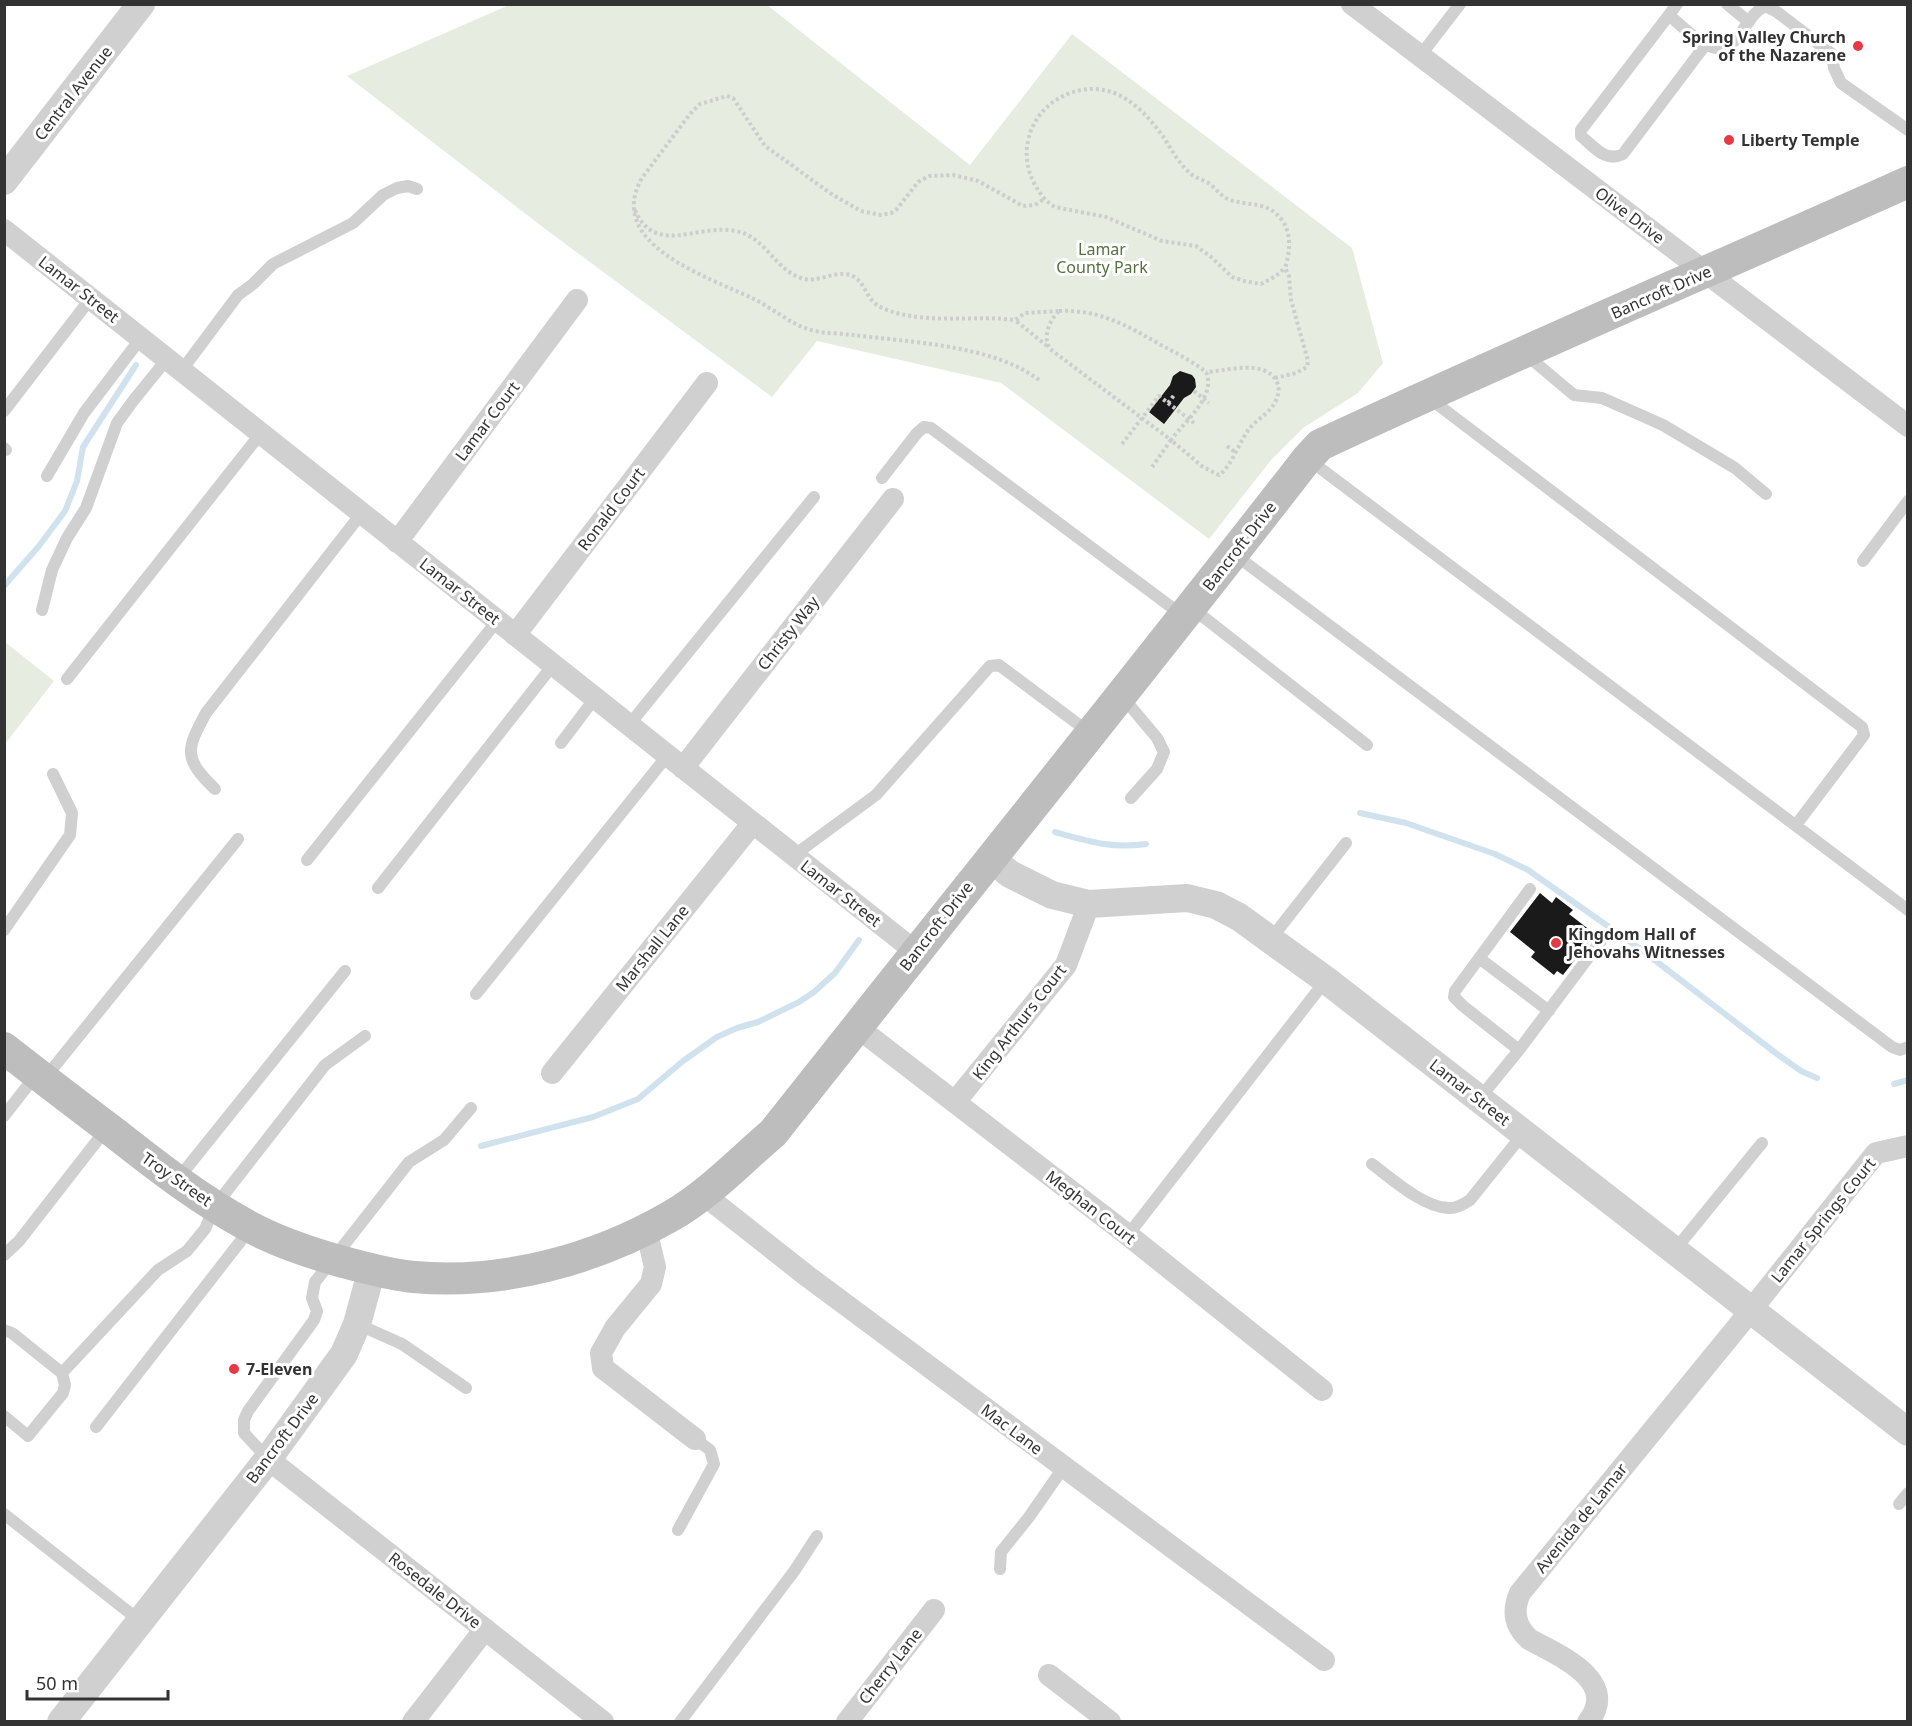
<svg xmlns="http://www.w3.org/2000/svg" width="1912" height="1726" font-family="'Noto Sans',sans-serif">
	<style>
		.green { fill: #e6ecdf }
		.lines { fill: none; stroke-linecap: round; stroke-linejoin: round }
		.stream { stroke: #cfe2ee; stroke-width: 6 }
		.building { fill: #1a1a1a }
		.path { stroke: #cdcdcd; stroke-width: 4; stroke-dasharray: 3 3; stroke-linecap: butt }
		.service { stroke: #d0d0d0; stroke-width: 12 }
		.minor { stroke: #d0d0d0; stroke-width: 22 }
		.tertiary { stroke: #d0d0d0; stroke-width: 28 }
		.secondary { stroke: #bdbdbd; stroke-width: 32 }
		.poi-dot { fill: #e63946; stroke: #fff; stroke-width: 2 }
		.labels { text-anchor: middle; stroke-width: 6; stroke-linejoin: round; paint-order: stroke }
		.poi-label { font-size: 16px; font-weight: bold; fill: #333; stroke: #fff; text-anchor: start }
		.street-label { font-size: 16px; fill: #333; stroke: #fff }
		.park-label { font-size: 16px; fill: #56703f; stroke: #fff }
	</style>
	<rect width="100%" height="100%" fill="#fff"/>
	<!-- green -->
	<path class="green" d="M509,5H767L970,165L1072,34L1352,248L1383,363L1358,393L1303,428L1271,460L1209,539L1001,383L817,341L772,397L548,231L347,76Z
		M5,642L54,681L5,744Z"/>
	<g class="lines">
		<!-- stream -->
		<path class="stream" d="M4,586L39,546L65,511L77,481L83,447L136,365
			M1360,813L1406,823L1426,830L1495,854L1528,870L1639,948L1777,1054L1801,1071L1817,1078
			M1055,832C1087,841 1112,849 1146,844
			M1894,1084L1908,1080
			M481,1146L593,1117L638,1099L683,1061L717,1037L737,1028L758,1022L799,1002L814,992L835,973L859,940"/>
	</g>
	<!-- building -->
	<path class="building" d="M1180,371L1192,375L1195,379L1196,387L1191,394L1184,398L1164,424L1149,412L1170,385L1173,376Z
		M1540,893L1552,903L1556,897L1573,910L1569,914L1595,934L1563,975L1557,971L1554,975L1531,957L1535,952L1510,932Z"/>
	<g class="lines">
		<!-- path -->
		<path class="path" d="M635,210C655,257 698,223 736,231C767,238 773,268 801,278C817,284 834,270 850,275C865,280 865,297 877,305C881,308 888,310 893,312C934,324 975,315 1015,320
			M1059,311C1099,309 1128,326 1161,345C1176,353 1192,361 1206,372C1217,396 1184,422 1171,440L1050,349C1042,336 1050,320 1059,311Z
			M1047,346L1015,320L1025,313L1059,311
			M1275,378L1296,373L1307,367L1308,361L1291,300L1289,276L1285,268C1290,252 1292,234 1282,220C1267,200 1248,207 1228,199C1221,196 1217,190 1211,185C1205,180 1197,179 1191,174C1179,164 1172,150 1164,138C1148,115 1125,90 1095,89C1045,88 1011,138 1034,183C1040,194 1045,201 1055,207L1106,217L1162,241L1196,246L1210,256L1232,277L1244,281L1261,284L1276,276L1285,268
			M1039,380C994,345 908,342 853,335C839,333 822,334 808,329C789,323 771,307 752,298C708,277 604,244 642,178L690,114L700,104L727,96L733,98L765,146L833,195L861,211L881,215L891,213L897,209L918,182L929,176L953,175L978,181L1023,206L1035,205L1044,199
			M1194,391L1209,403
			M1168,403L1175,394
			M1122,444L1159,396L1194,423
			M1227,446L1235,452
			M1152,467L1171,440L1203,467L1219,475C1232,466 1239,442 1249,429C1257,419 1270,413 1275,402C1279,395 1280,387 1276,380C1262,359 1227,371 1206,372"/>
		<!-- service -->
		<path class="service" d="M1677,4L1669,15C1681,25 1710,56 1727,47C1734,43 1739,36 1743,30C1750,20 1754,12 1765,6L1777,12L1832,54L1834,68L1841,83L1908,130
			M1727,4L1749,22
			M1669,15L1581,130V136C1594,147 1606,163 1623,154L1706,44
			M1420,56L1460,4
			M1524,353L1574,395L1602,398L1663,425L1735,468L1766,494
			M182,370L238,295L253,284L273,264L353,223L383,195L397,188L408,186L417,189
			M1429,398L1862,727L1864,735L1796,825
			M4,411L91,298
			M4,448L6,450
			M1308,459L1908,910
			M47,476L84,413L141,338
			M882,478L917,433L924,427L931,428L1182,615
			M1234,554L1892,1047L1900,1050L1908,1047
			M1863,561L1908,501
			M1192,608L1367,745
			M42,610L52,570L67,538L86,508L117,423L133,401L167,359
			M67,679L261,433
			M1121,695L1157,738L1164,752L1157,769L1131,798
			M629,725L814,497
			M561,743L595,698
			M215,789C183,758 186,750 206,713L361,514
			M793,856L876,795L990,666L999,665L1090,733
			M307,860L497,621
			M378,888L553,665
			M4,930L70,835L72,813L53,774
			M1270,940L1346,843
			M1479,958L1549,1011
			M476,994L667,756
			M1519,1050L1603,938
			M45,1078L238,839
			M1479,1099L1519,1050L1463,1006L1454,997L1455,991L1530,889
			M4,1116L36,1075
			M1372,1164C1392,1179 1423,1207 1448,1208C1456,1209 1464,1204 1470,1200L1523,1134
			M177,1180L345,971
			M1128,1235L1326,980
			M1674,1251L1762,1143
			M4,1255L19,1241L107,1128
			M357,1324L402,1344L466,1388
			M4,1330L12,1333L62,1373L65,1385L63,1393L28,1436L4,1416
			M62,1373L158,1270L187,1251L205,1229L215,1206L325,1065L365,1036
			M96,1427L250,1229
			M268,1459L244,1433V1420L248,1411L314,1320L317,1311L312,1298L315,1282L409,1162L444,1140L471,1108
			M1899,1504L1908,1493
			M4,1514L140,1621
			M678,1530L714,1464L710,1450L695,1439
			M1000,1569L1001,1552L1029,1517L1063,1468
			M680,1722L795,1570L817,1536"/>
		<!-- minor -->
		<path class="minor" d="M1352,4L1908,426
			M4,230L916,952
			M397,542L577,300
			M515,635L707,383
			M683,768L893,499
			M857,1027L1128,1235L1322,1390
			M552,1073L752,824
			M955,1102L1066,965L1089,904
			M703,1194L807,1276L1324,1660
			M646,1229L655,1267L651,1284L615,1328L601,1353L603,1368L695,1439
			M268,1459L603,1722
			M1049,1675L1110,1722
			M413,1722L485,1629
			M847,1722L934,1610
			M1588,1722C1621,1680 1557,1655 1529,1639C1515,1626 1512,1611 1520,1593L1739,1325L1876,1153L1908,1146"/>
		<!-- tertiary -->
		<path class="tertiary" d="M4,181L141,4
			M990,858L1010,874L1052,895L1089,904L1187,898L1216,905L1239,917L1326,980L1908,1432
			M61,1722L268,1459L344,1354L357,1324L372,1269"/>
		<!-- secondary -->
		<path class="secondary" d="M4,1048C41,1077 79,1106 116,1134C159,1168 202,1201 250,1227C280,1243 311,1253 343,1262C367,1268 391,1275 414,1277C502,1285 595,1260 671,1216C709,1194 740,1161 773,1133C951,908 1131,685 1307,459L1320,445C1514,354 1712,270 1908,182"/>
	</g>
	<!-- markers -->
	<g class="poi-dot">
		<circle cx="1858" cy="46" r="6"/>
		<circle cx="1729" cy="140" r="6"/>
		<circle cx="1556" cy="943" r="6"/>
		<circle cx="234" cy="1369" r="6"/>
	</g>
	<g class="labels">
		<!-- poi labels -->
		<g class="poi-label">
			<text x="1846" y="43" text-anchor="end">Spring Valley Church<tspan x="1846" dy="18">of the Nazarene</tspan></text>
			<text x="1741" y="146">Liberty Temple</text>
			<text x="1568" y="940">Kingdom Hall of<tspan x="1568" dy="18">Jehovahs Witnesses</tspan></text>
			<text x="246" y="1375">7-Eleven</text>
		</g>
		<!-- street labels -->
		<g class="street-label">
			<text transform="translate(73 93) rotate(-52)" y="6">Central Avenue</text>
			<text transform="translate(1630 215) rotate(37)" y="6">Olive Drive</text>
			<text transform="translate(79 289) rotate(38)" y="6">Lamar Street</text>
			<text transform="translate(1661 292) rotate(-24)" y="6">Bancroft Drive</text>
			<text transform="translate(487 421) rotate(-53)" y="6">Lamar Court</text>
			<text transform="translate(611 509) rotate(-53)" y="6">Ronald Court</text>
			<text transform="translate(1239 546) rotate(-52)" y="6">Bancroft Drive</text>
			<text transform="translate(460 591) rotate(38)" y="6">Lamar Street</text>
			<text transform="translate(788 633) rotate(-52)" y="6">Christy Way</text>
			<text transform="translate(841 893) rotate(38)" y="6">Lamar Street</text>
			<text transform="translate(936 926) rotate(-52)" y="6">Bancroft Drive</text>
			<text transform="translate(652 948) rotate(-51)" y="6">Marshall Lane</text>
			<text transform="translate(1019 1022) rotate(-52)" y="6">King Arthurs Court</text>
			<text transform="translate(1470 1092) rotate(38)" y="6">Lamar Street</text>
			<text transform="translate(177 1179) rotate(35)" y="6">Troy Street</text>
			<text transform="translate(1091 1207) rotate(38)" y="6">Meghan Court</text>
			<text transform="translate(1823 1220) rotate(-51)" y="6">Lamar Springs Court</text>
			<text transform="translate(1012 1429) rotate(37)" y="6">Mac Lane</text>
			<text transform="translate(282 1438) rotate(-53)" y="6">Bancroft Drive</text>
			<text transform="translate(1581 1518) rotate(-51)" y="6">Avenida de Lamar</text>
			<text transform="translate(435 1590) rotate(38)" y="6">Rosedale Drive</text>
			<text transform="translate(890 1666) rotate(-52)" y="6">Cherry Lane</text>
		</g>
		<!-- park labels -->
		<g class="park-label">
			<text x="1102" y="255">Lamar<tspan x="1102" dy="18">County Park</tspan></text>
		</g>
	</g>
	<!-- border -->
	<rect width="1912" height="1726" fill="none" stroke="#333333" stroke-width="12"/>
	<!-- scale -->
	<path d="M27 1690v9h141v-9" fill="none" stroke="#333333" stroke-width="3"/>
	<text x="36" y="1690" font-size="18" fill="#333333" stroke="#ffffff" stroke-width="4.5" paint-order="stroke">50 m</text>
</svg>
